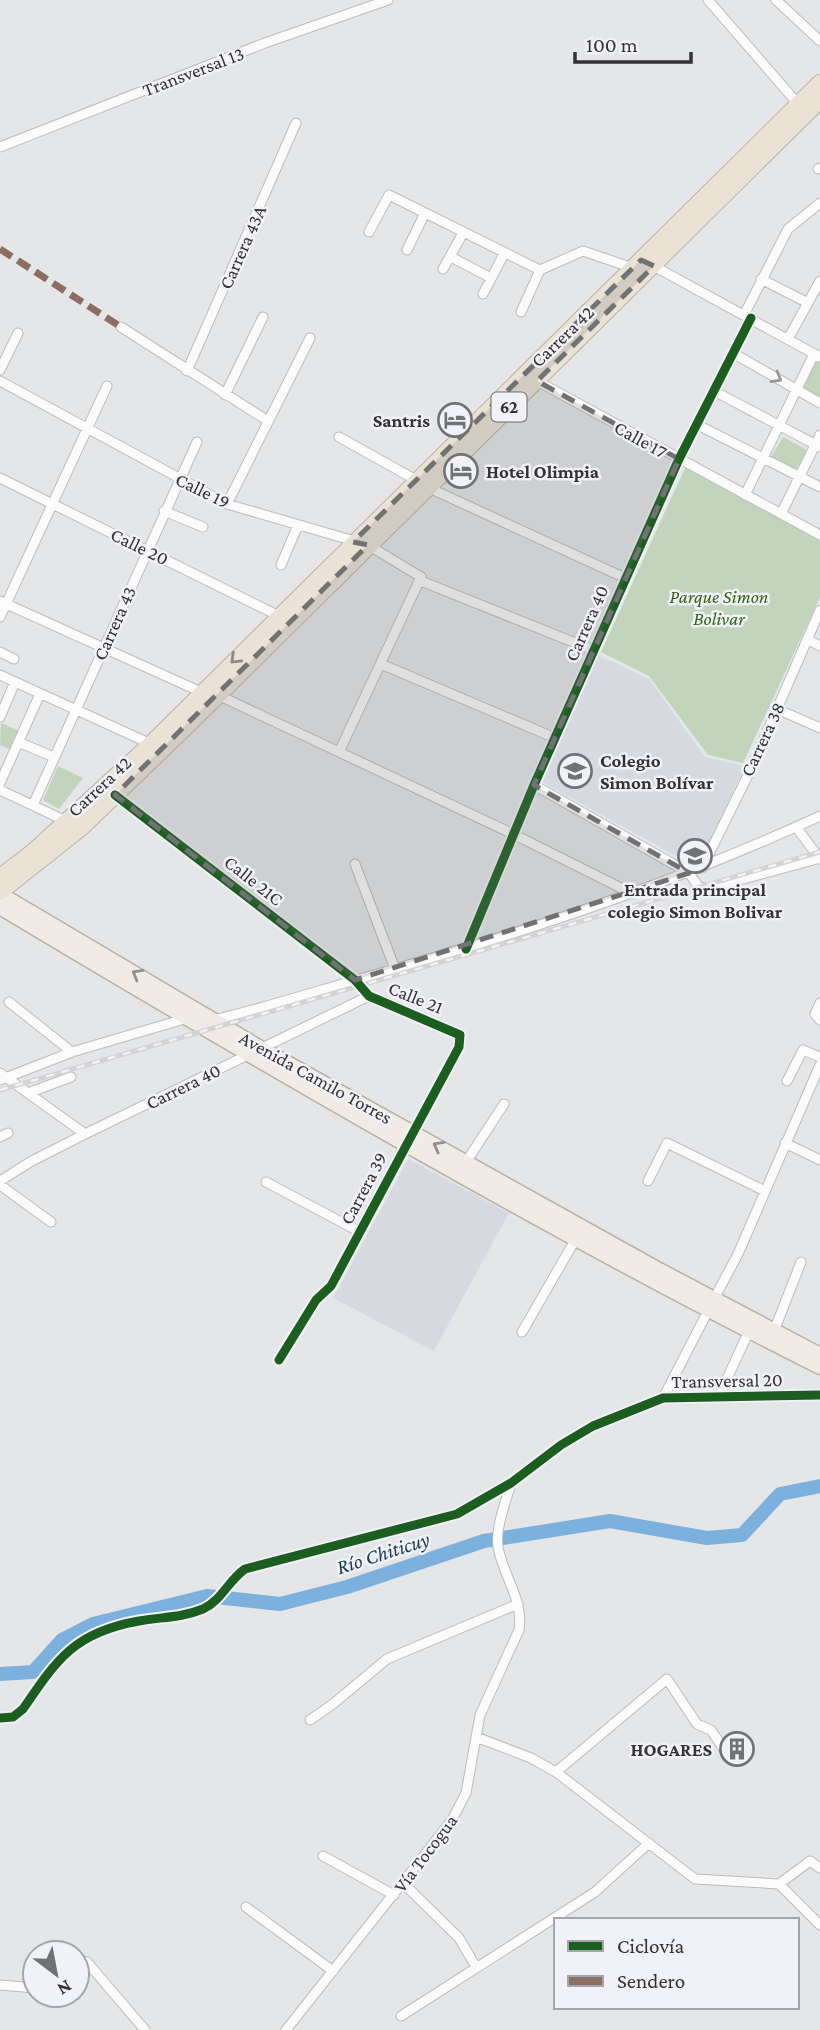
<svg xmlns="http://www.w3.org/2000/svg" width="820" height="2030" font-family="'Crimson Pro',serif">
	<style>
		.built { fill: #d7d9e0 }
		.green { fill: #c3d4bc }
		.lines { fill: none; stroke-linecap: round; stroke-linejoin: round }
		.river { stroke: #7cb1dd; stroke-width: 14 }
		.street-casing { stroke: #bbbcbd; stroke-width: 11 }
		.primary-casing { stroke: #b9b2a5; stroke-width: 17 }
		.highway-casing { stroke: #b9b2a5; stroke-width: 18 }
		.street { stroke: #fbfbfc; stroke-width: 9 }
		.primary { stroke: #f0ece5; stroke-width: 14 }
		.highway { stroke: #e9e2d5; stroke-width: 16 }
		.rail-casing { stroke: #d3d3d4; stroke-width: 5 }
		.rail { stroke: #f1f2f7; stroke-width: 2.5; stroke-dasharray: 8; stroke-linecap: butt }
		.quiet { stroke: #8d6e63; stroke-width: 7; stroke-dasharray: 14 7; stroke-linecap: butt }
		.cycleway-casing { stroke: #f1f2f7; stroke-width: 13 }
		.cycleway { stroke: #1b5e20; stroke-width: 9 }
		.oneway { stroke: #979798 }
		.oneway2 { stroke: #8e8a85 }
		.oneway3 { stroke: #92908d }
		.marked { fill: #717274; fill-opacity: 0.2; stroke: #717274; stroke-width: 5; stroke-dasharray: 14 9; stroke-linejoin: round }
		.labels { text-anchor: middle; stroke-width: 5; stroke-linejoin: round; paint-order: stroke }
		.shield { fill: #f1f2f7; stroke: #6c6c6f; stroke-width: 2 }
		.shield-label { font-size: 18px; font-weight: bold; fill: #333335 }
		.street-label { font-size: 19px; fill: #333335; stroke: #f1f2f7 }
		.poi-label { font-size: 19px; font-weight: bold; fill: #333335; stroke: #f1f2f7; text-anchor: end }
		.park-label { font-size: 19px; font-style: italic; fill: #346315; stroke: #f1f2f7 }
		.water-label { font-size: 21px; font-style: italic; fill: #1a3a54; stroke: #f1f2f7 }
	</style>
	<rect width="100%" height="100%" fill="#e5e6e8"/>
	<!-- built -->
	<path class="built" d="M598,655L649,679L705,757L745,766L704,854L689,863L540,781Z
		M408,1159L509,1213L434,1351L333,1298Z"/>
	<!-- green -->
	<path class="green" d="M817,361L820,362V400L801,390Z
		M783,437L807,450L795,471L771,457Z
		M686,466L820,539V597L743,763L708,755L649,676L601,652Z
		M1,723L20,731L12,750L0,745Z
		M58,766L83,778L59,809L43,800Z"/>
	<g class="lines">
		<!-- river -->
		<path class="river" d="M0,1674L33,1672L62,1640L93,1624L207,1596L280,1604L347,1587L484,1541L610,1521L707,1538L742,1535L780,1494L820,1486"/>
		<!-- street casing -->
		<g class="street-casing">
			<path id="street" d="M708,0L798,104
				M776,0L820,41
				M0,147L265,43L388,0
				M818,169L820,168
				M369,232L389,195L540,270
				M407,250L425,213
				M451,257L491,278
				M650,264L820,357
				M443,269L463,233
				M540,270L583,251L633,268
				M761,279L808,303
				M483,294L504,254
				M521,312L540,270
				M744,315L788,229L820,203
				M121,327L268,421
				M788,339L820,281
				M733,353L820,403
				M0,370L18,333
				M187,371L296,123
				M0,381L227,504L368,545L421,577L339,752
				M537,381L820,535
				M714,391L820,447
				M225,395L263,317
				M696,424L820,487
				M339,437L416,480
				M0,478L279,616
				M427,487L625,578
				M745,495L814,354
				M227,504L310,338
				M164,511L203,527
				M781,514L820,435
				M281,565L298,525
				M421,581L593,650
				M0,601L201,692
				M0,617L107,386
				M807,639L820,646
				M0,652L14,659
				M381,664L555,738
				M0,675L151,744
				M218,695L513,834L633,894
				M777,709L820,728
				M0,717L15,682
				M18,742L54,757
				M0,783L40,694
				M534,785L689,873L698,886L706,889L820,858
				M0,790L68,822
				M115,795L355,980L369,996L460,1035L459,1047L331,1286L316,1300L279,1360
				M33,805L197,442
				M796,827L820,859
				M355,864L395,969
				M702,868L751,769L820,610
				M466,949L534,785L679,459L751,318
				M9,1002L72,1052
				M820,1003L815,1014L820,1020
				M214,1020C264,1008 314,992 363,978C519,934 673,884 820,816
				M0,1073L85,1134
				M0,1080L72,1052L188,1018
				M787,1081L803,1050L820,1057
				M28,1093L71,1077
				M0,1137L8,1133
				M785,1143L820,1160
				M466,1162L504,1104
				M0,1181L30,1162L85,1134L369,996
				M648,1181L667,1143L765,1191
				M266,1182L360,1232
				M0,1185L51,1222
				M714,1299L738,1254L820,1065
				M774,1331L801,1262
				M522,1332L578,1235
				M719,1396L749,1331
				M663,1398L708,1311
				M0,1718L13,1717L23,1709C57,1659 75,1632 139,1621C161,1617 181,1618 203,1609C222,1600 228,1581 245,1569L457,1514L511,1483L561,1445L593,1426L663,1398L820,1395
				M310,1720L333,1704L387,1659L518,1604
				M476,1737L531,1758L556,1772L695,1879L779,1884L810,1861L820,1868
				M556,1772L667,1679L697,1724L711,1730L725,1751
				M323,1856L394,1895
				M402,1882L459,1938L476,1967
				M779,1884L820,1925
				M246,1907L333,1971
				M77,1959L87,1962L145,2030
				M0,1985L35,1988
				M401,2016L595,1892L649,1843
				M286,2030L452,1820L466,1793L480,1715L519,1630C524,1600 503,1576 498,1547C495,1528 506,1502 511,1483"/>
		</g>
		<!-- primary casing -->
		<g class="primary-casing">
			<path id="primary" d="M0,894L262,1049L659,1270L820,1355
				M0,907C269,1068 540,1226 820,1367"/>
		</g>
		<!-- highway casing -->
		<g class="highway-casing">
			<path id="highway" d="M0,877L33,852L151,744L820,83
				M0,892L82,827L192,721L820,100"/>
		</g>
		<!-- street -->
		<use href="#street" class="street"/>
		<!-- primary -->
		<use href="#primary" class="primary"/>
		<!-- highway -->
		<use href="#highway" class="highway"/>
		<!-- rail casing -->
		<g class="rail-casing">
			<path id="rail" d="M0,1090L820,852"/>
		</g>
		<!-- rail -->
		<use href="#rail" class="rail"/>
		<!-- quiet -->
		<path class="quiet" d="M0,249L121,327"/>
		<!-- cycleway casing -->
		<g class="cycleway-casing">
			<path id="cycleway" d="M115,795L355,980L369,996L460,1035L459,1047L331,1286L316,1300L279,1360
				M466,949L534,785L679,459L751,318
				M0,1718L13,1717L23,1709C57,1659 75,1632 139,1621C161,1617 181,1618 203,1609C222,1600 228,1581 245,1569L457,1514L511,1483L561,1445L593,1426L663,1398L820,1395"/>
		</g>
		<!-- cycleway -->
		<use href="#cycleway" class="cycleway"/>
	</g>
	<!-- one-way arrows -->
	<defs><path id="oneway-chevron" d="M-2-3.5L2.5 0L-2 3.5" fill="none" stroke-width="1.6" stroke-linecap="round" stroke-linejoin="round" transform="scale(1.75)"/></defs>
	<use class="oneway" href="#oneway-chevron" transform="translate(777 378) rotate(30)"/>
	<use class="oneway2" href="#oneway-chevron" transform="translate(235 659) rotate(136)"/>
	<g class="oneway3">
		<use href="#oneway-chevron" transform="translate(137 974) rotate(-150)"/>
		<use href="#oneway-chevron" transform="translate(438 1146) rotate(-151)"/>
	</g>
	<!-- marked area -->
	<path class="marked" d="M641,260L654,266L537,381L679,459L534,785L689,873L355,980L115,795L368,545L353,542Z"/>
	<!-- icons -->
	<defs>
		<g id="hotel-ring" transform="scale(1.75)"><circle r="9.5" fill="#f1f2f7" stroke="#717274" stroke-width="1.5"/><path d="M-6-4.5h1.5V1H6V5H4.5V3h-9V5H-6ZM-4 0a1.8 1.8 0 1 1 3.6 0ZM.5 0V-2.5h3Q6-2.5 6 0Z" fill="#717274"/></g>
		<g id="university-ring" transform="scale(1.75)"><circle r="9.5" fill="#f1f2f7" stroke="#717274" stroke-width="1.5"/><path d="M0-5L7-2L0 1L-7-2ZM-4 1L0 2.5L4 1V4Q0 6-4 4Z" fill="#717274"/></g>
		<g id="school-ring" transform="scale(1.75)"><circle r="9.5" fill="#f1f2f7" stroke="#717274" stroke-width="1.5"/><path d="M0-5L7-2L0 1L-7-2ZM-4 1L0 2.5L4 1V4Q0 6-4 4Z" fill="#717274"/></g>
		<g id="building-ring" transform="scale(1.75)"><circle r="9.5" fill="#f1f2f7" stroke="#717274" stroke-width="1.5"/><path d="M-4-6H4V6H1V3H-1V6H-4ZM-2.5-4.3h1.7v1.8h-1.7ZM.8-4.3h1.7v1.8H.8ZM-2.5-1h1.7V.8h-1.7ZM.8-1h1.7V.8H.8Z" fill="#717274"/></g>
	</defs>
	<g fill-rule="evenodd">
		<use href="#hotel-ring" x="455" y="420"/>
		<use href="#hotel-ring" x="461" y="471"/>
		<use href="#university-ring" x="575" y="771"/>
		<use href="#school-ring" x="695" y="856"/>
		<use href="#building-ring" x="737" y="1749"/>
	</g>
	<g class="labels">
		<!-- shield labels -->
		<rect class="shield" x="491.5" y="392.5" width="35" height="29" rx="5"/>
		<g class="shield-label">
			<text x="509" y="413">62</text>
		</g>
		<!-- street labels -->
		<g class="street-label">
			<text transform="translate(193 71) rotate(-21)" y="7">Transversal 13</text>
			<text transform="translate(242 247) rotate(-66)" y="7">Carrera 43A</text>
			<text transform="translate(562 336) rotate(-44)" y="7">Carrera 42</text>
			<text transform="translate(641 439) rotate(29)" y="7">Calle 17</text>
			<text transform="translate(203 490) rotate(26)" y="7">Calle 19</text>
			<text transform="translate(140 546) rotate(26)" y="7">Calle 20</text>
			<text transform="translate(114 623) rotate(-66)" y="7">Carrera 43</text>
			<text transform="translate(586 623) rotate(-66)" y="7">Carrera 40</text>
			<text transform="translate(762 739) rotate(-65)" y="7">Carrera 38</text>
			<text transform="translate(99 786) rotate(-43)" y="7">Carrera 42</text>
			<text transform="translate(254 880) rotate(38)" y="7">Calle 21C</text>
			<text transform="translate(416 997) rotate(22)" y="7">Calle 21</text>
			<text transform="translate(316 1077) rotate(29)" y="7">Avenida Camilo Torres</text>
			<text transform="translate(183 1086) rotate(-26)" y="7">Carrera 40</text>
			<text transform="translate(363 1188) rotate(-62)" y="7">Carrera 39</text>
			<text transform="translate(727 1380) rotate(-1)" y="7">Transversal 20</text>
			<text transform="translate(425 1853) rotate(-53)" y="7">Vía Tocogua</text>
		</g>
		<!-- poi labels -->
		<g class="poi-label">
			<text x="430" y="427">Santris</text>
			<text x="486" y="478" text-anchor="start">Hotel Olimpia</text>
			<text x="600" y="767" text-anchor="start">Colegio<tspan x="600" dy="22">Simon Bolívar</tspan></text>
			<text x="695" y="896" text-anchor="middle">Entrada principal<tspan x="695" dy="22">colegio Simon Bolivar</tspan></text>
			<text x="712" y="1756">HOGARES</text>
		</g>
		<!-- park labels -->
		<g class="park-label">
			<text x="719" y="603">Parque Simon<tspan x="719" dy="22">Bolivar</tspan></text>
		</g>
		<!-- water labels -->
		<g class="water-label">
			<text transform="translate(383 1553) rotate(-18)" y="7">Río Chiticuy</text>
		</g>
	</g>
	<!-- legend -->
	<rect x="554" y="1918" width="245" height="91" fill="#f1f2f7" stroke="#a5a6a9" stroke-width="2"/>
	<rect x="568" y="1941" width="35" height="10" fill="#1b5e20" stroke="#a5a6a9" stroke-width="2"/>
	<text x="617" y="1953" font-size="21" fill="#333335">Ciclovía</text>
	<rect x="568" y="1976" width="35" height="10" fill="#8d6e63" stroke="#a5a6a9" stroke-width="2"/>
	<text x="617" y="1988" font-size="21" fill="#333335">Sendero</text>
	<!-- north arrow -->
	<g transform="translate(56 1974) rotate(148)"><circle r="33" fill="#f1f2f7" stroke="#a5a6a9" stroke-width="2"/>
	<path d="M0-5L12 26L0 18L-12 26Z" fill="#717274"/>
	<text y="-10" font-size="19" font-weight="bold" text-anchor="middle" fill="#333335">N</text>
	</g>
	<!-- scale -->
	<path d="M575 52v10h116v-10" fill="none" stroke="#333335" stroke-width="3.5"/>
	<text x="586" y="52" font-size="21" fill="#333335" stroke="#f1f2f7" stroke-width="5" paint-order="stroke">100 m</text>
</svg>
